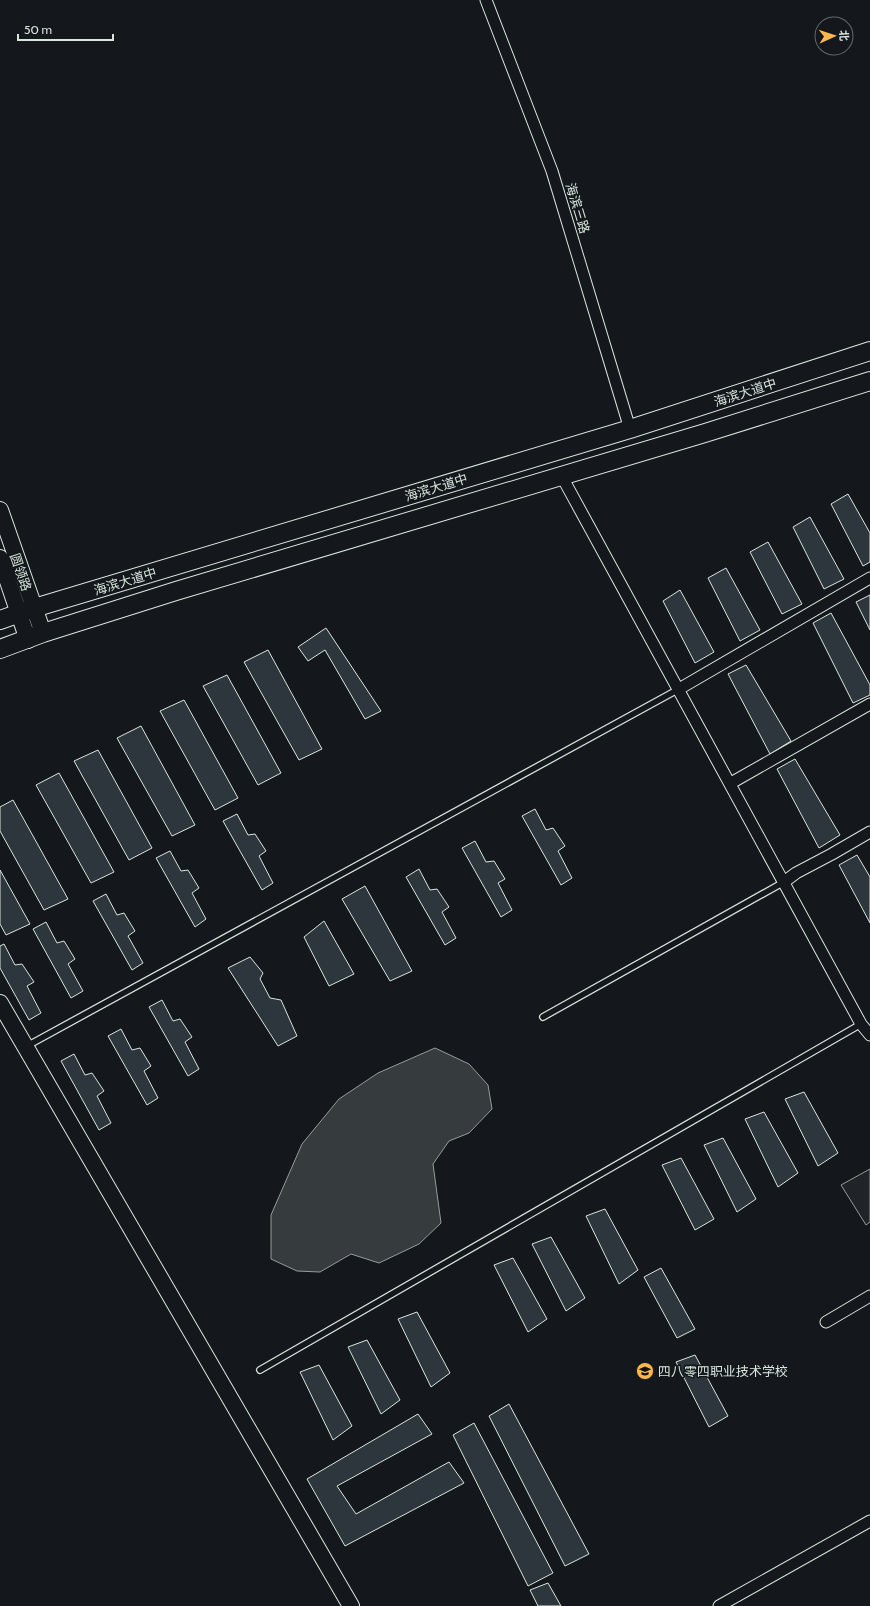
<svg xmlns="http://www.w3.org/2000/svg" width="870" height="1606" font-family="Cabin,'Noto Sans SC',sans-serif">
	<style>
		.green { fill: #202428; stroke: #939e99 }
		.water { fill: #363b3e; stroke: #939e99 }
		.building { fill: #2c363c; stroke: #d8e6dc }
		.lines { fill: none; stroke-linecap: round; stroke-linejoin: round }
		.lane-casing { stroke: #d8e6dc; stroke-width: 8 }
		.street-casing { stroke: #d8e6dc; stroke-width: 13 }
		.secondary-casing { stroke: #d8e6dc; stroke-width: 18 }
		.primary-casing { stroke: #d8e6dc; stroke-width: 20 }
		.lane { stroke: #14181c; stroke-width: 5.5 }
		.street { stroke: #14181c; stroke-width: 11 }
		.secondary { stroke: #14181c; stroke-width: 16 }
		.primary { stroke: #14181c; stroke-width: 18 }
		.labels { text-anchor: middle; stroke-width: 3; stroke-linejoin: round; paint-order: stroke }
		.street-label { font-size: 13px; fill: #d8e6dc; stroke: #14181c }
		.poi-label { font-size: 13px; fill: #d8e6dc; stroke: #14181c; text-anchor: start }
	</style>
	<rect width="100%" height="100%" fill="#14181c"/>
	<!-- green -->
	<path class="green" d="M870,1169V1222L866,1225L841,1185Z"/>
	<!-- water -->
	<path class="water" d="M435,1048L469,1064L488,1085L492,1109L469,1133L449,1141L433,1164L441,1223L419,1244L379,1263L351,1254L320,1272L297,1271L271,1259V1215L302,1144L339,1099L378,1073Z"/>
	<!-- building -->
	<path class="building" d="M848,494L870,533V562L863,566L831,504Z
		M810,517L844,579L824,589L793,527Z
		M768,542L802,604L782,614L750,552Z
		M726,568L760,630L740,641L708,578Z
		M680,590L714,652L695,663L663,601Z
		M870,595V630L856,602Z
		M831,613L870,685V695L853,703L813,623Z
		M326,628L381,711L365,719L325,650L308,661L298,647Z
		M268,650L322,749L299,760L244,662Z
		M746,665L791,741L770,754L728,674Z
		M227,675L281,773L258,785L203,686Z
		M184,700L238,798L215,810L160,711Z
		M141,726L195,825L172,836L117,738Z
		M98,750L152,848L129,860L74,761Z
		M795,759L840,835L819,848L777,769Z
		M59,773L114,872L91,883L36,785Z
		M13,800L68,899L44,910L0,831V807Z
		M535,809L546,830L553,828L565,846L558,851L572,878L561,885L522,816Z
		M237,814L248,835L255,834L266,851L259,856L273,883L262,890L223,821Z
		M475,841L486,862L494,861L505,879L498,883L512,910L501,917L462,848Z
		M170,851L181,871L188,870L199,888L192,893L206,919L195,927L156,858Z
		M857,855L870,877V923L839,865Z
		M419,869L430,890L437,889L449,907L442,912L456,938L445,945L406,877Z
		M0,870L30,924L6,935L0,924Z
		M365,886L412,971L390,981L342,899Z
		M106,894L117,915L124,913L135,931L128,936L143,963L132,970L93,901Z
		M324,921L354,974L329,986L304,937Z
		M46,922L57,943L64,941L75,959L68,964L83,991L71,998L33,929Z
		M4,944L15,965L22,964L34,982L27,986L41,1013L29,1020L0,968V946Z
		M250,957L263,973L260,979L270,998L281,1000L297,1036L278,1046L228,968Z
		M162,1000L173,1021L180,1019L192,1037L185,1042L199,1069L188,1076L149,1007Z
		M121,1029L132,1050L140,1048L151,1066L144,1071L158,1098L147,1105L108,1036Z
		M74,1054L85,1075L92,1073L104,1091L97,1096L111,1123L99,1130L61,1061Z
		M804,1092L838,1153L818,1166L785,1099Z
		M764,1112L798,1173L778,1187L745,1119Z
		M723,1138L756,1199L737,1212L704,1145Z
		M681,1158L714,1219L695,1230L662,1165Z
		M605,1209L638,1270L619,1284L586,1216Z
		M551,1237L585,1298L566,1311L532,1244Z
		M513,1258L547,1319L528,1332L494,1265Z
		M661,1268L695,1329L677,1338L644,1277Z
		M417,1312L450,1373L431,1387L398,1319Z
		M367,1340L400,1400L381,1414L348,1347Z
		M695,1355L728,1416L709,1427L676,1362Z
		M319,1365L352,1426L333,1440L300,1372Z
		M509,1404L589,1554L565,1566L489,1416Z
		M418,1414L432,1434L337,1486L356,1514L449,1462L464,1483L345,1546L307,1479Z
		M474,1423L553,1573L528,1586L453,1435Z
		M548,1583L561,1606H538L530,1590Z"/>
	<g class="lines">
		<!-- lane casing -->
		<g class="lane-casing">
			<path id="lane" d="M543,1017L784,882
				M27,1046L679,689
				M260,1370L861,1024"/>
		</g>
		<!-- street casing -->
		<g class="street-casing">
			<path id="street" d="M486,0L552,171L630,429
				M561,475L861,1024L870,1035
				M679,689L870,578
				M731,783L870,704
				M784,882L796,873L832,854L870,832
				M826,1322L870,1296
				M719,1606L870,1521"/>
		</g>
		<!-- secondary casing -->
		<g class="secondary-casing">
			<path id="secondary" d="M0,510L43,633
				M0,558L28,640
				M0,1003L351,1606"/>
		</g>
		<!-- primary casing -->
		<g class="primary-casing">
			<path id="primary" d="M0,620L34,608L630,429L870,351
				M0,649L43,633L176,591L705,433L870,381"/>
		</g>
		<!-- lane -->
		<use href="#lane" class="lane"/>
		<!-- street -->
		<use href="#street" class="street"/>
		<!-- secondary -->
		<use href="#secondary" class="secondary"/>
		<!-- primary -->
		<use href="#primary" class="primary"/>
	</g>
	<!-- icons -->
	<defs>
		<g id="school-disc" transform="scale(0.9)"><circle r="9.5" fill="#ffb74d" stroke="#14181c"/><path d="M0-5L7-2L0 1L-7-2ZM-4 1L0 2.5L4 1V4Q0 6-4 4Z" fill="#111"/></g>
	</defs>
	<g fill-rule="evenodd">
		<use href="#school-disc" x="645" y="1371"/>
	</g>
	<g class="labels">
		<!-- street labels -->
		<g class="street-label">
			<text transform="translate(578 208) rotate(73)" y="5">海滨三路</text>
			<text transform="translate(745 392) rotate(-18)" y="5">海滨大道中</text>
			<text transform="translate(436 487) rotate(-17)" y="5">海滨大道中</text>
			<text transform="translate(21 572) rotate(71)" y="5">圆领路</text>
			<text transform="translate(125 581) rotate(-17)" y="5">海滨大道中</text>
		</g>
		<!-- poi labels -->
		<g class="poi-label">
			<text x="658" y="1376">四八零四职业技术学校</text>
		</g>
	</g>
	<!-- north arrow -->
	<g transform="translate(834 36) rotate(87)"><circle r="19" fill="#14181c" stroke="#626a69"/>
	<path d="M0-3L7 15L0 10L-7 15Z" fill="#ffb74d"/>
	<text y="-6" font-size="11" font-weight="bold" text-anchor="middle" fill="#d8e6dc">北</text>
	</g>
	<!-- scale -->
	<path d="M18 34v6h95v-6" fill="none" stroke="#d8e6dc" stroke-width="2"/>
	<text x="24" y="34" font-size="12" fill="#d8e6dc" stroke="#14181c" stroke-width="3" paint-order="stroke">50 m</text>
</svg>
